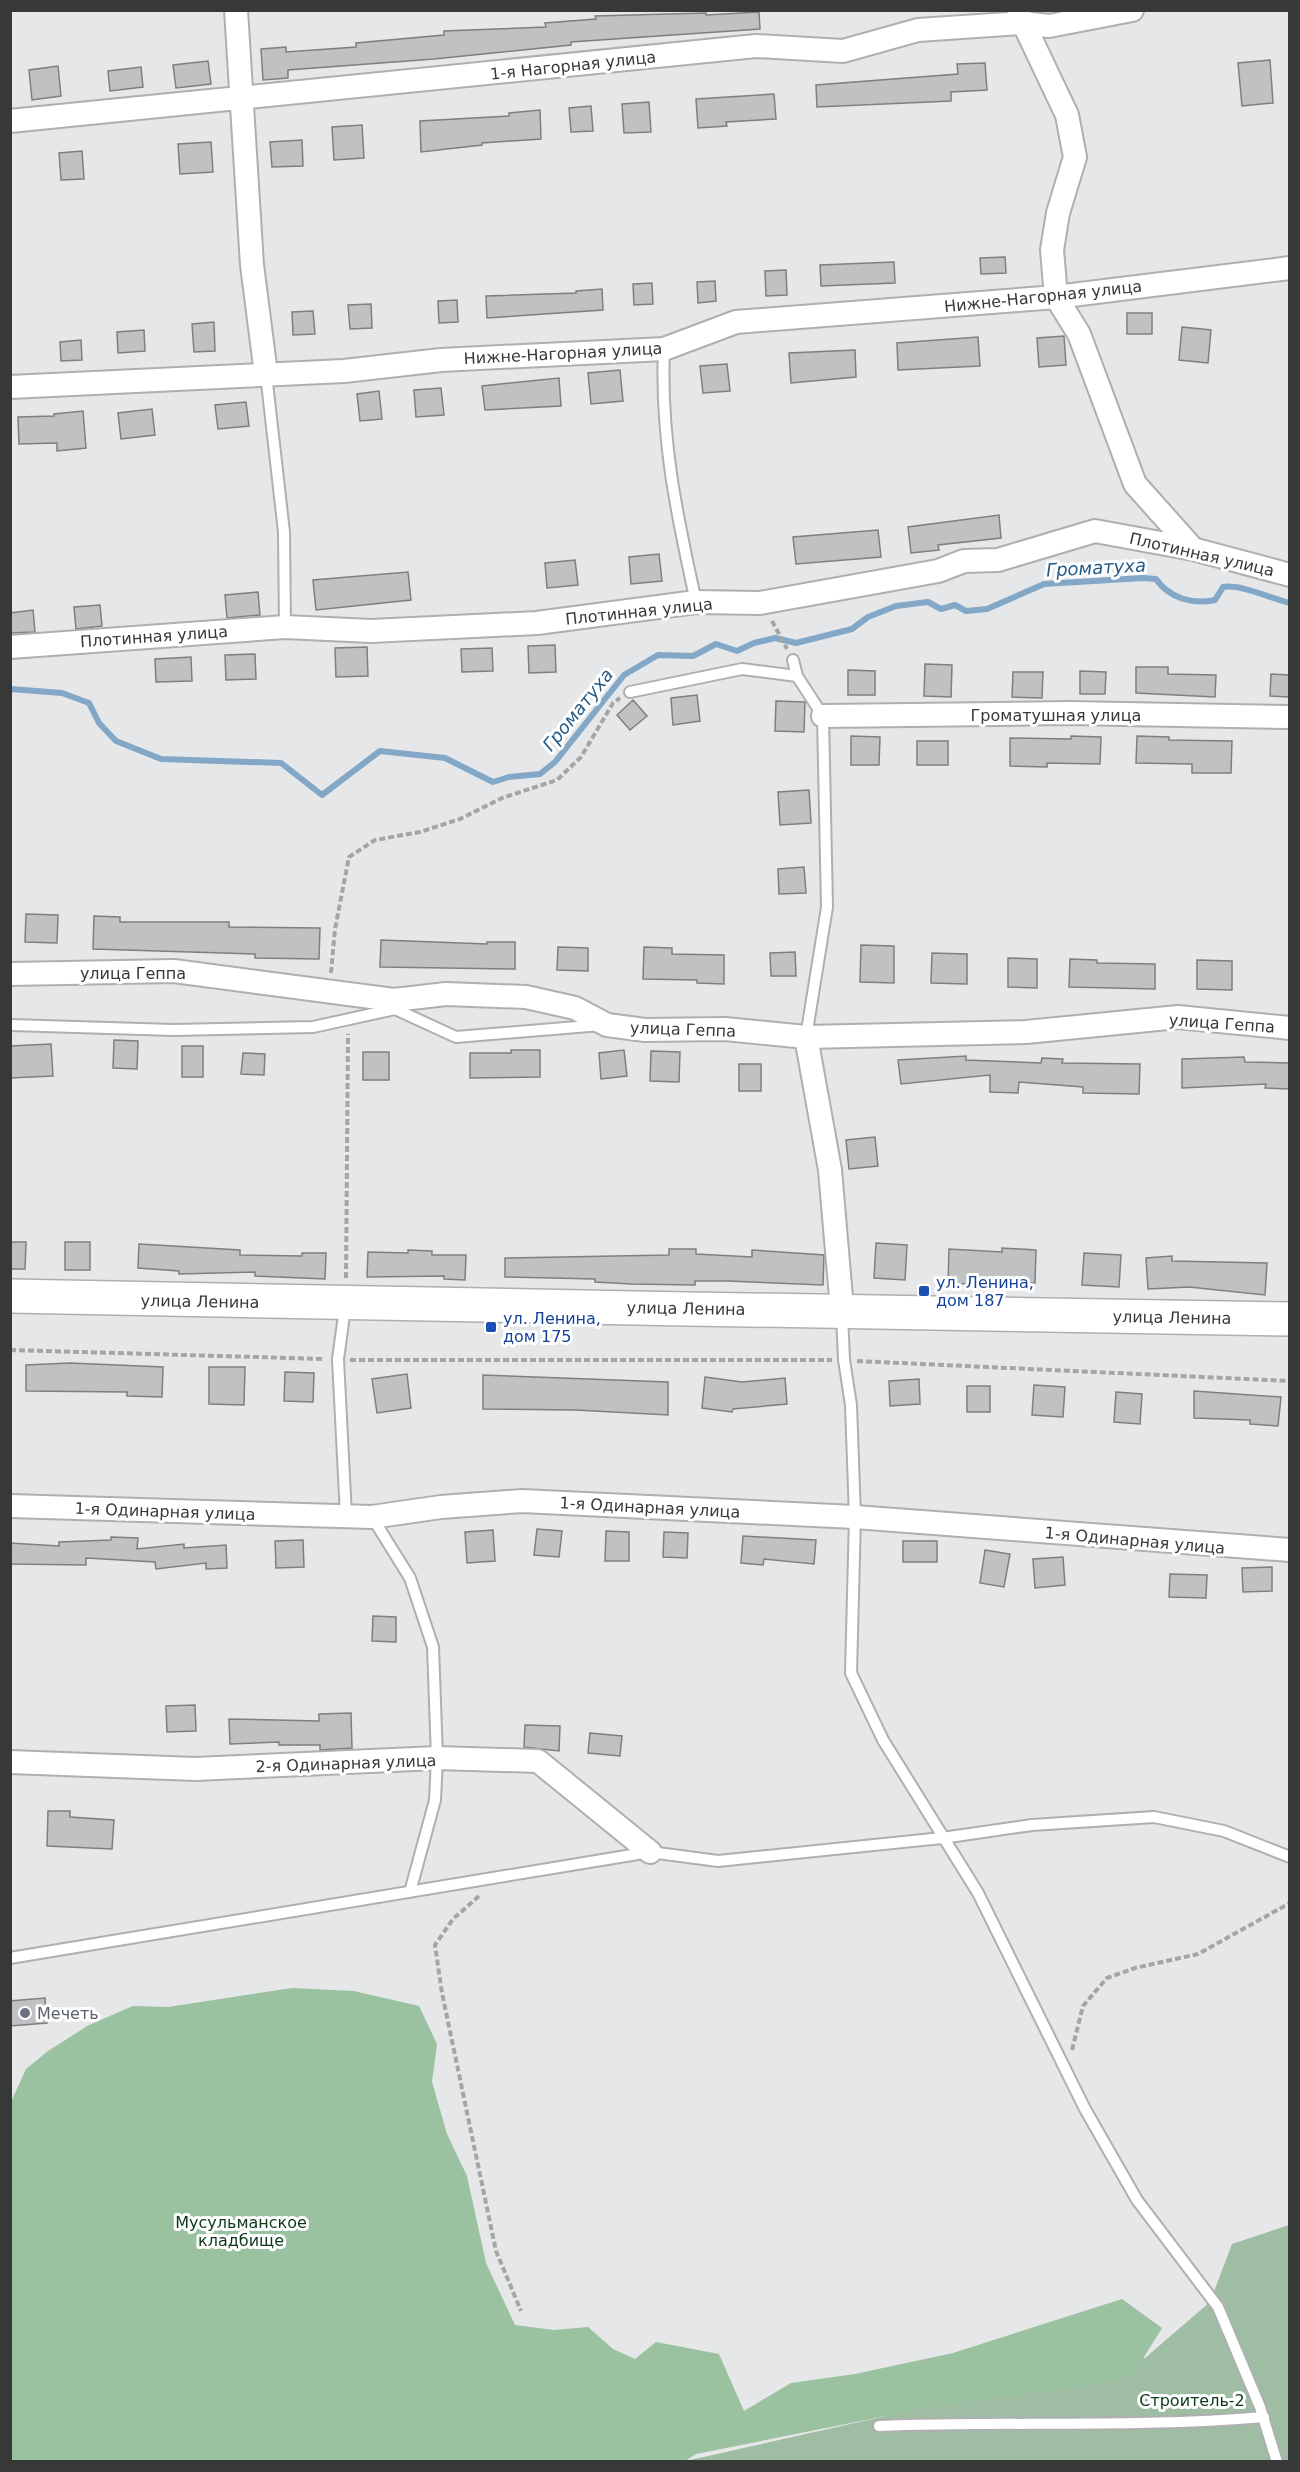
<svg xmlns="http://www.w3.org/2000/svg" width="1300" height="2472" font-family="'DejaVu Sans',sans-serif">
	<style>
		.green { fill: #9fbda3 }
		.forest { fill: #9ac1a0 }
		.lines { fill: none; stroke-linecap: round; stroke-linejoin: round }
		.stream { stroke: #82a7c7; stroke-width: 6 }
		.building { fill: #c0c1c3; stroke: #7e7f81; stroke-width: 1.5 }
		.lane-casing { stroke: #aeafb0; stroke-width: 14 }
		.street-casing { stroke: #aeafb0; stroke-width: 26 }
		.primary-casing { stroke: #aeafb0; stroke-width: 36 }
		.path { stroke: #a4a5a5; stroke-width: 4; stroke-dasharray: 6 3; stroke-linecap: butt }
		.lane { stroke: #fff; stroke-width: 10 }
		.street { stroke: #fff; stroke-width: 22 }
		.primary { stroke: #fff; stroke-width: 33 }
		.transit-dot { fill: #1a4fb4; stroke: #fff; stroke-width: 2 }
		.worship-dot { fill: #6b7280; stroke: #fff; stroke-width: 2 }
		.labels { text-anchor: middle; stroke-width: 6; stroke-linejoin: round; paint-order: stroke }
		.street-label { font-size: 16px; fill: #373838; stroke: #fff }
		.transit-label { font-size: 16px; fill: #164399; stroke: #fff; text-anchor: start }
		.worship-label { font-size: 16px; fill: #5b616d; stroke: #fff; text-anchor: start }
		.park-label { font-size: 16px; fill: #0c3818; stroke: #fff }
		.water-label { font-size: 18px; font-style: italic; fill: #235b87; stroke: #fff }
	</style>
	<rect width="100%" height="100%" fill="#e6e7e8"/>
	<!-- green -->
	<path class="green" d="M1289,2225V2461L681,2462L1145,2358L1210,2302L1232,2244Z"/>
	<!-- forest -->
	<path class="forest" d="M292,1988L354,1991L419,2006L437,2044L432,2082L447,2134L467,2176L486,2263L515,2325L554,2330L588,2327L613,2349L635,2359L656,2342L719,2354L744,2411L791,2383L855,2374L953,2353L1122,2299L1162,2328L1134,2373L1086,2386L931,2407L696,2454L685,2461H11L10,2104L26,2069L48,2051L89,2025L133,2006L168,2007Z"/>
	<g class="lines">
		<!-- stream -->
		<path class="stream" d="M10,689L62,693L89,703L99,723L116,741L161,759L281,763L322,795L380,751L445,758L493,782L509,777L540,774L555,762L624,675L658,655L693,656L716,644L737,651L754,643L775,638L796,643L852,629L868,617L896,606L928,602L941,609L955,605L966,611L987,609L1044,584L1143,578L1156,579C1169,598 1193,605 1215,600L1223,587C1240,584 1270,598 1290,603"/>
	</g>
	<!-- building -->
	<path class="building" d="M759,12L760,29L571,42V45L434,59L288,70V78L263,80L261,49L286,47V52L356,47V43L444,35V31L546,27L545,23L596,19L595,16L706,13V15Z
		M1270,60L1273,103L1242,106L1238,63Z
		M208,61L211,84L176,88L173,65Z
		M985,63L987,90L951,92V101L817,107L816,85L958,74L957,64Z
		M58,66L61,96L32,100L29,70Z
		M141,67L143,87L110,91L108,71Z
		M774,94L776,119L726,122L727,126L698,128L696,99Z
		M649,102L651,132L624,133L622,104Z
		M591,106L593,131L571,132L569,108Z
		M540,110L541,139L482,143V145L421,152L420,121L509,116V113Z
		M362,125L364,158L334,160L332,127Z
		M302,140L303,166L272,167L270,142Z
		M211,142L213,172L180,174L178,144Z
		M82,151L84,179L61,180L59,153Z
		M1005,257L1006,273L981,274L980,258Z
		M894,262L895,283L821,286L820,265Z
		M786,270L787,295L766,296L765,271Z
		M715,281L716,301L698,303L697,282Z
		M652,283L653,304L634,305L633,284Z
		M602,289L603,310L487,318L486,296L576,293V291Z
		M457,300L458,322L439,323L438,301Z
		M371,304L372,328L350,329L348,305Z
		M313,311L315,334L293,335L292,312Z
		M1127,313H1152V334H1127Z
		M214,322L215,351L194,352L192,324Z
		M1182,327L1211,330L1208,363L1179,360Z
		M144,330L145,351L118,353L117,332Z
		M1064,336L1066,365L1039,367L1037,338Z
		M978,337L980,366L898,370L897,343Z
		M81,340L82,360L61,361L60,342Z
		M855,350L856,377L791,383L789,353Z
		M727,364L730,391L703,393L700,366Z
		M620,370L623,401L591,404L588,373Z
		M559,378L561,406L485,410L482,386Z
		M441,388L444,415L416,417L414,390Z
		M379,391L382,419L360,421L357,394Z
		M246,402L249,426L218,429L215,405Z
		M152,409L155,435L121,439L118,413Z
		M83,411L86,448L57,451V443L19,444L18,417L54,416V414Z
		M999,515L1001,538L938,545L939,550L911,553L908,527Z
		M878,530L881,557L796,564L793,537Z
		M659,554L662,581L631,584L629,557Z
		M575,560L578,585L547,588L545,563Z
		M408,572L411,600L316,610L313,580Z
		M258,592L260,615L227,618L225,595Z
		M100,605L102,626L76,629L74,607Z
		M33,610L35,632L10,633V613Z
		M555,645L556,672L529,673L528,646Z
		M367,647L368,676L336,677L335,648Z
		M492,648L493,671L462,672L461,649Z
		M255,654L256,679L226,680L225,655Z
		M191,657L192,681L156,682L155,659Z
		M925,664L952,665L951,697L924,696Z
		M1136,667H1168V674L1216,675L1215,697L1136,693Z
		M848,670L875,671V695H848Z
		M1080,671L1106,672L1105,694H1080Z
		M1013,672H1043L1042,698L1012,697Z
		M1271,674L1289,675V697L1270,696Z
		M697,695L700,721L673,725L671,698Z
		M633,700L647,716L630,730L617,715Z
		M776,701L805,702L804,732L775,731Z
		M851,736L880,737L879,765H851Z
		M1071,736L1101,737L1100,764L1047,763V767L1010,766V738L1071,739Z
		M1137,736L1169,737V740L1232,741L1231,773H1192V764L1136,763Z
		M917,741H948V765H917Z
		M809,790L811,823L780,825L778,792Z
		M804,867L806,893L779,894L778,869Z
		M26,914L58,915L57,943L25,942Z
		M94,916L120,917V922H229V927L320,928L319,959L255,958V954L93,949Z
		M381,940L487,944V942H515V969L380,967Z
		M861,945L894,946V983L860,982Z
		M558,947L588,948V971L557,970Z
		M644,947L672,948V954L724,955V984L697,983V980L643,979Z
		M795,952L796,976H771L770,953Z
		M932,953L967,954V984L931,983Z
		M1008,958L1037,959V988L1008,987Z
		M1070,959L1097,960V963L1155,964V989L1069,987Z
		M1197,960L1232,961V990L1197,989Z
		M114,1040L138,1041L137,1069L113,1068Z
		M51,1044L53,1076L10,1078V1046Z
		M182,1046H203V1077H182Z
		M511,1050H540V1077L470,1078V1053H511Z
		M624,1050L627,1076L601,1079L599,1053Z
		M651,1051L680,1052L679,1082L650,1081Z
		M363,1052H389V1080H363Z
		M243,1053L265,1054L264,1075L241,1074Z
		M966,1056V1060L1041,1063L1042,1058L1063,1059L1062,1063L1140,1064L1139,1094L1083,1093V1087L1019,1082L1018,1093L990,1092V1075L901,1084L898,1060Z
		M1244,1057L1245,1062L1290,1063V1089L1265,1088L1266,1084L1182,1088V1059Z
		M739,1064H761V1091H739Z
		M875,1137L878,1166L849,1169L846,1140Z
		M10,1242H26L25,1269H10Z
		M65,1242H90V1270H65Z
		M876,1243L907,1245L905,1280L874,1278Z
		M139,1244L240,1250V1255L302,1256V1253H326L325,1279L255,1276V1272L179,1274V1271L138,1268Z
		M1002,1248L1036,1250L1035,1283L981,1281V1285L948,1283L949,1249L1002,1252Z
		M669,1249H696V1254L752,1257V1250L824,1255L823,1285L728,1281H695V1285L632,1284L595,1282V1279L505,1277V1258L669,1255Z
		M408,1250L432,1251V1255H466L465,1280L444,1279V1276L367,1277L368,1252L408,1253Z
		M1084,1253L1121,1255L1119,1287L1082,1285Z
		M1172,1256V1261L1267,1263L1265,1295L1189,1287L1148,1289L1146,1258Z
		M70,1363L163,1367L162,1397L127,1396V1392L26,1391V1365Z
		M209,1367H245L244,1405L209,1404Z
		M285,1372L314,1373L313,1402L284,1401Z
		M407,1374L411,1408L377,1413L372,1379Z
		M483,1375L668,1382V1415L576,1410L483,1409Z
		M705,1377L742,1382L785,1378L787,1404L733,1409L732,1412L702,1408Z
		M919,1379L920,1404L890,1406L889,1381Z
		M1034,1385L1065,1387L1063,1417L1032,1415Z
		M967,1386H990V1412H967Z
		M1194,1391L1281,1397L1278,1426L1250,1424V1420L1194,1418Z
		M1116,1392L1142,1394L1140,1424L1114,1422Z
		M537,1529L562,1531L559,1557L534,1555Z
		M493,1530L495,1561L467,1563L465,1532Z
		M606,1531L629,1532V1561H605Z
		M664,1532L688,1533L687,1558L663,1557Z
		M743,1536L816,1540L814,1564L764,1559L763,1565L741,1563Z
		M111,1537L138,1538L137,1549L184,1544V1548L226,1545L227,1568L206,1569V1563L156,1569L155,1562L86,1558V1565L10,1564V1543L59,1546V1542L111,1540Z
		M303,1540L304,1567L276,1568L275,1541Z
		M903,1541H937V1562H903Z
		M985,1550L1010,1554L1004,1587L980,1583Z
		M1063,1557L1065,1585L1035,1588L1033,1559Z
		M1272,1567V1591L1243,1592L1242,1568Z
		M1170,1574L1207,1575L1206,1598L1169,1597Z
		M373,1616L396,1617V1642L372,1641Z
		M195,1705L196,1731L167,1732L166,1706Z
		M351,1713L352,1748L320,1750V1745H279V1742L230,1744L229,1719L319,1721V1714Z
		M525,1725L560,1726L559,1751L524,1747Z
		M590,1733L622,1736L620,1756L588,1753Z
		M48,1811H70V1817L114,1820L112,1849L47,1846Z
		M45,1998L47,2023L10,2026V2001Z"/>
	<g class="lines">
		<!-- lane casing -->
		<g class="lane-casing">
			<path id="lane" d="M664,349C660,437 677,516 696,602
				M266,374L284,532L285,627
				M793,660L797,676L823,716L827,907L806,1037
				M630,692L742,669L797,676
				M395,1009L456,1037L601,1025
				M10,1025L174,1030L313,1027L395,1009L394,1003
				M345,1308L338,1359L346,1516
				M842,1314L844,1360L851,1405L855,1517L851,1673L883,1740L978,1893L1085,2109L1137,2200L1218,2307L1260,2407L1277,2462
				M372,1517L410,1578L433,1647L437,1758L435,1800L410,1892
				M10,1958L650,1852L718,1861L942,1838L1032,1825L1154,1817L1224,1831L1290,1857
				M879,2426C1007,2421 1136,2428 1264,2417"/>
		</g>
		<!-- street casing -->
		<g class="street-casing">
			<path id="street" d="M236,10L252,265L266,374
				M1019,14L1067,115L1075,157L1058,213L1052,250L1056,297L1079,334L1135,484L1193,549
				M10,121L756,46L843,51L918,30L1023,23L1049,26L1132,10
				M10,387L344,371L441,360L664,349L736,322L1056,297L1290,268
				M10,647L285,627L371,631L537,623L696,602L760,603L938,571L964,561L998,560L1095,531L1193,549L1290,575
				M823,716L1070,713L1290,717
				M10,974L174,971L394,1000L446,994L526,997L575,1008L607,1025L645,1030L725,1029L806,1037L1026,1032L1178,1017L1290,1028
				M806,1037L830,1170L842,1309
				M10,1506L372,1517L441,1507L522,1501L855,1517L1290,1550
				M10,1762L195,1769L437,1758L538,1761L650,1852"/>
		</g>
		<!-- primary casing -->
		<g class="primary-casing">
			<path id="primary" d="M10,1296C437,1307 863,1310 1290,1319"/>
		</g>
		<!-- path -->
		<path class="path" d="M772,621L787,649
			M331,973L335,929L349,857L375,840L420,832L460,819L502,798L557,780L581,757L613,703L620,698
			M346,1278L348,1034
			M10,1350L325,1359
			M350,1360H832
			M857,1361L1290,1381
			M479,1896L453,1919L435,1945L442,1993L496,2251L521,2311
			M1072,2050L1083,2006L1107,1978L1135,1968L1198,1954L1290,1903"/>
		<!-- lane -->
		<use href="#lane" class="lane"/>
		<!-- street -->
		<use href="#street" class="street"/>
		<!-- primary -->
		<use href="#primary" class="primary"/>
	</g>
	<!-- markers -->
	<g class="transit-dot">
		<rect x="918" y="1285" width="12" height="12" rx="3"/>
		<rect x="485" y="1321" width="12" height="12" rx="3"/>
	</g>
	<circle class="worship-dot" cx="25" cy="2013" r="6"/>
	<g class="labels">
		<!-- street labels -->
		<g class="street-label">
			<text transform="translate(573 65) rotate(-6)" y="6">1-я Нагорная улица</text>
			<text transform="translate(1043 296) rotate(-6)" y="6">Нижне-Нагорная улица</text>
			<text transform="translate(563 353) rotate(-3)" y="6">Нижне-Нагорная улица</text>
			<text transform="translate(1202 554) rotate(13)" y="6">Плотинная улица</text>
			<text transform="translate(639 611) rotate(-6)" y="6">Плотинная улица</text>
			<text transform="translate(154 636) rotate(-4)" y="6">Плотинная улица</text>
			<text x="1056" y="721">Громатушная улица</text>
			<text x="133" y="979">улица Геппа</text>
			<text transform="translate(1222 1023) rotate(4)" y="6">улица Геппа</text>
			<text transform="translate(683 1029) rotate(2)" y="6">улица Геппа</text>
			<text transform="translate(200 1301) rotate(1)" y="6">улица Ленина</text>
			<text transform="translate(686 1308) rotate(1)" y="6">улица Ленина</text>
			<text transform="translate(1172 1317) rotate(1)" y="6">улица Ленина</text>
			<text transform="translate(650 1507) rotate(3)" y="6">1-я Одинарная улица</text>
			<text transform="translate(165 1511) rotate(2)" y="6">1-я Одинарная улица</text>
			<text transform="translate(1135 1540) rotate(5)" y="6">1-я Одинарная улица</text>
			<text transform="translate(346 1763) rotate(-2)" y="6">2-я Одинарная улица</text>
		</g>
		<!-- transit labels -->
		<g class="transit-label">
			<text x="936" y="1288">ул. Ленина,<tspan x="936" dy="18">дом 187</tspan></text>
			<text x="503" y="1324">ул. Ленина,<tspan x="503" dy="18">дом 175</tspan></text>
		</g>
		<!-- worship labels -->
		<g class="worship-label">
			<text x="37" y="2019">Мечеть</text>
		</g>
		<!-- park labels -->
		<g class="park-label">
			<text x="241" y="2228">Мусульманское<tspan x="241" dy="18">кладбище</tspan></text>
			<text x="1192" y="2406">Строитель-2</text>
		</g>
		<!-- water labels -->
		<g class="water-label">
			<text transform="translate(1096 568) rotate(-3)" y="6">Громатуха</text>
			<text transform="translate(578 710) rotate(-51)" y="6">Громатуха</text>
		</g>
	</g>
	<!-- border -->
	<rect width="1300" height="2472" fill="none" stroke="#373838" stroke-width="24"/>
</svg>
